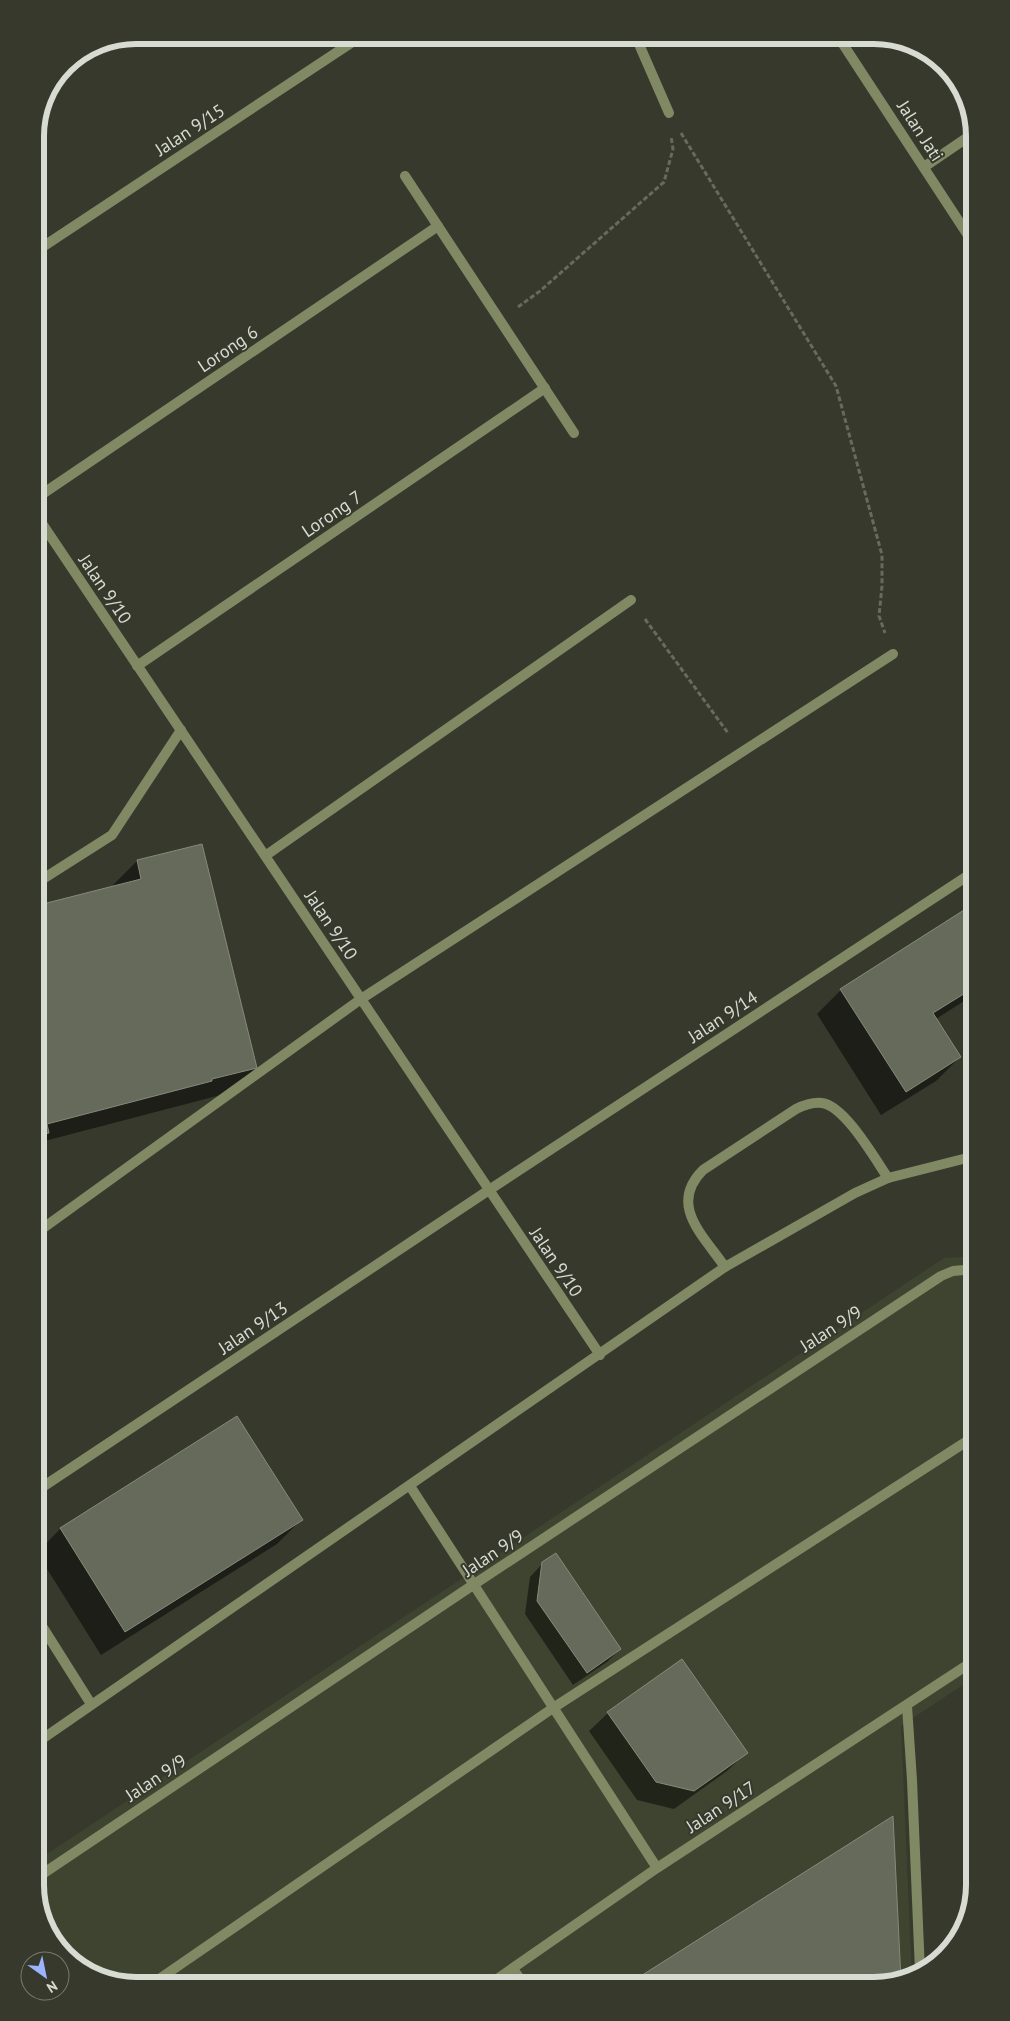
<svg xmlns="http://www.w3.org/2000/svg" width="1010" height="2021" font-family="'PT Sans',sans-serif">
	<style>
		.built { fill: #3f4430 }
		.shadow { fill: #0007 }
		.building { fill: #666a5b; stroke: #868a7a }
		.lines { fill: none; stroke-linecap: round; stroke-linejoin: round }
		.path { stroke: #676a5f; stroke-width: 3; stroke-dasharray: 5 2.5; stroke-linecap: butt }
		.service { stroke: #808964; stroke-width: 10 }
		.minor { stroke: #808964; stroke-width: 10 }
		.tertiary { stroke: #808964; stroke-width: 10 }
		.labels { text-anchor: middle; stroke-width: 4; stroke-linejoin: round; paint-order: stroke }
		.street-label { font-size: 18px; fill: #d8dbd2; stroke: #36392c }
		.rim { fill: none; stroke: #d8dbd2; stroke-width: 6 }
	</style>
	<rect width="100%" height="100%" fill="#36392c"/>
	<!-- built -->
	<path class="built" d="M975,1256V1677L901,1726L912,1978L874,1986H130L80,1969L43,1923L35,1885V1862L944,1258Z"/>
	<!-- shadow -->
	<path class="shadow" d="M137,861L256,1068L232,1092L37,1143L35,1145V908L114,888L113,885Z
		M975,905V994L936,1019L960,1057L936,1081L881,1115L817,1014L841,990Z
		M237,1418L301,1520L277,1544L101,1655L37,1553L60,1529Z
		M543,1563L620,1649L607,1662L573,1685L525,1614L530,1577Z
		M608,1713L746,1753L727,1771L674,1809L637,1800L589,1731Z"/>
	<!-- building -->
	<path class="building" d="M202,844L257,1068L212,1079V1081L47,1124L49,1133L35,1136V906L141,879L137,860Z
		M975,903V987L933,1013L961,1057L906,1092L840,989Z
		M237,1416L303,1520L125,1632L60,1528Z
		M556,1553L621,1649L587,1673L537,1601L542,1562Z
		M682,1659L748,1753L694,1791L656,1782L607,1712Z
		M893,1816L901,1981L874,1986H625Z"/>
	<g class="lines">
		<!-- path -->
		<path class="path" d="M681,133L836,386L882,555V586L879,616L885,633
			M518,307L540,291L664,182L673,149L671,136
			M645,619L728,733"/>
		<!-- service -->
		<path class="service" d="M635,35L669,113
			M405,176L574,433
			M35,884L112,835L181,730
			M725,1267C703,1235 668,1205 703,1170L796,1109C804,1105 813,1102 822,1103C845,1106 875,1159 888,1178
			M907,1706L912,1780L920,1972
			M513,1969L525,1986
			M149,1986L553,1708L975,1436"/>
		<!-- minor -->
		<path class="minor" d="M924,167L974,133
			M35,252L363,35
			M35,499L438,226
			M35,513L600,1355
			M137,666L545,388
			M265,856L631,600
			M35,1234L361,999L893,654
			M410,1486L657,1868
			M35,1492L489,1190L975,871
			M35,1615L91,1704
			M35,1744L725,1267L855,1193L888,1178L975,1156
			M35,1879L473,1585L941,1276L953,1271L975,1269
			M487,1986L657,1868L975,1660"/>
		<!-- tertiary -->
		<path class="tertiary" d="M837,35L975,246"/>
	</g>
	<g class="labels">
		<!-- street labels -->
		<g class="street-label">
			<text transform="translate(190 130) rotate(-33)" y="6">Jalan 9/15</text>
			<text transform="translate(920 131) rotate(57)" y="6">Jalan Jati</text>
			<text transform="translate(228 349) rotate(-34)" y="6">Lorong 6</text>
			<text transform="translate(332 514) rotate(-34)" y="6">Lorong 7</text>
			<text transform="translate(105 589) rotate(56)" y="6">Jalan 9/10</text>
			<text transform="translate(331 925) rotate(56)" y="6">Jalan 9/10</text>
			<text transform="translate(723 1017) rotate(-33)" y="6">Jalan 9/14</text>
			<text transform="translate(556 1262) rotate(56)" y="6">Jalan 9/10</text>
			<text transform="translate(253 1328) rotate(-34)" y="6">Jalan 9/13</text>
			<text transform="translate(831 1329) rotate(-33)" y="6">Jalan 9/9</text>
			<text transform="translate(493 1553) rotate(-34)" y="6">Jalan 9/9</text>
			<text transform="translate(156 1778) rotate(-34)" y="6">Jalan 9/9</text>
			<text transform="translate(721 1807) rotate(-33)" y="6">Jalan 9/17</text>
		</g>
	</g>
	<!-- crop -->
	<path d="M0 0H1010V2021H0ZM136 44H874A92 92 0 0 1 966 136V1885A92 92 0 0 1 874 1977H136A92 92 0 0 1 44 1885V136A92 92 0 0 1 136 44Z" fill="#36392c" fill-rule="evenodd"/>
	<path class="rim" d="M136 44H874A92 92 0 0 1 966 136V1885A92 92 0 0 1 874 1977H136A92 92 0 0 1 44 1885V136A92 92 0 0 1 136 44Z"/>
	<!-- north arrow -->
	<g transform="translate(45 1976) rotate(147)"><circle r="24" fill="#36392c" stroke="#777a6e"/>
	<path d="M0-4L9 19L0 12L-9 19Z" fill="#9cb4fd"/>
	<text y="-8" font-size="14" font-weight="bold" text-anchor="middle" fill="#d8dbd2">N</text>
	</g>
</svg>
